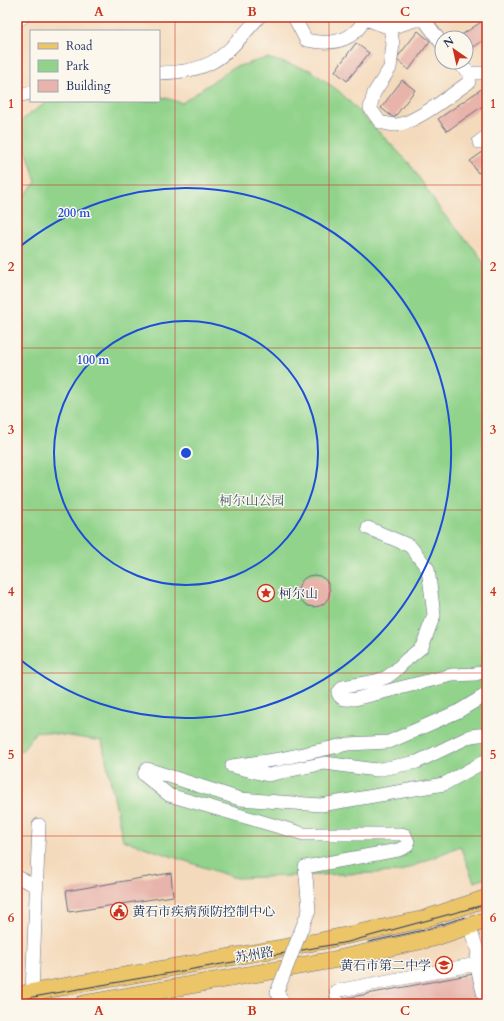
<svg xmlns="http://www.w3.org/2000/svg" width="504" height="1021" font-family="Cardo,'Noto Serif SC',serif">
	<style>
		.green { fill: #91d38b; stroke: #568174 }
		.building { fill: #e7b3aa }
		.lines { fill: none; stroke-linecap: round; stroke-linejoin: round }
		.minor-casing { stroke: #676b7f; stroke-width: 14 }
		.major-casing { stroke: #676b7f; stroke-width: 18 }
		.minor { stroke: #fff; stroke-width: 13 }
		.major { stroke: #edc569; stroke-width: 17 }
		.tram { stroke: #1b2f5e; stroke-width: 1 }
		.minor-bridge-casing { stroke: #676b7f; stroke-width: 14; stroke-linecap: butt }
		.minor-bridge { stroke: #fff; stroke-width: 13 }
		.grid { fill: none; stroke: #c8321e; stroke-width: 1; stroke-opacity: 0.55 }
		.ring { fill: none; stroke: #1d4ed8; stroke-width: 2 }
		.labels { text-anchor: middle; stroke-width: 3; stroke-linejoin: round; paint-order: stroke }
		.park-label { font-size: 13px; fill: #385869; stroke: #fbf7ec }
		.poi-label { font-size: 13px; fill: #1b2f5e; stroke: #fbf7ec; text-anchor: start }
		.street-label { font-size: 13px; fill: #1b2f5e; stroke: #fbf7ec }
		.centre { fill: #1d4ed8; stroke: #fbf7ec; stroke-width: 2 }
		.ring-label { font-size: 12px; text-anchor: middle; font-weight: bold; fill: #1d4ed8; stroke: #fbf7ec; stroke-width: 3; stroke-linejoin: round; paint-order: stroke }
		.neatline { fill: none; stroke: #c8321e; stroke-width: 1.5 }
		.grid-label { font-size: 13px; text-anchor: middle; font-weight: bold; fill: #c8321e }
	</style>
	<rect width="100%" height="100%" fill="#fbf7ec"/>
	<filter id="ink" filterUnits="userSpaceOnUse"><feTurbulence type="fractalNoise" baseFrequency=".025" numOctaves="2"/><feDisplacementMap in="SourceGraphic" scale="8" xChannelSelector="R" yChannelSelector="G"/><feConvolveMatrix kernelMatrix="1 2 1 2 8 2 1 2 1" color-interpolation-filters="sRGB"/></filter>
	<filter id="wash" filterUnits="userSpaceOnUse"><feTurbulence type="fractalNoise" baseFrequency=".012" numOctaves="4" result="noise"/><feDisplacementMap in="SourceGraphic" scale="16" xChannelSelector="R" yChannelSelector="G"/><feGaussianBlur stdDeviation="0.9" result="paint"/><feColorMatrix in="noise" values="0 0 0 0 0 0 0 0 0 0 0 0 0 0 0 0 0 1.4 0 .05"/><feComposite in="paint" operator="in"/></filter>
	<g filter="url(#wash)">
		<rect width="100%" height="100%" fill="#f4dabc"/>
		<!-- green -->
		<path class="green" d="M267,58L310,70L340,92L410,164L441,211L477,252L487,269V878L474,882L460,846L399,872L236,878L123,840L102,741L36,731L21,752L17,751V204L36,182L18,123L48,101H159V96L182,103L232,68Z"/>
		<g id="blocks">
			<!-- building -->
			<path class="building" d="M487,18V38L466,52V38H457Z
				M418,31L430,41L409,70L396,59Z
				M356,43L369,53L347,81L335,71Z
				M402,80L415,90L394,118L381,108Z
				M487,85V103L447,131L438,119Z
				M487,149V167L478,173L470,161Z
				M298 591a16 16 0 1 1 32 0a16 16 0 1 1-32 0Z
				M171,873L173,896L69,912L66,891Z
				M473,974L479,1004H342L341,999Z"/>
		</g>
	</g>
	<g filter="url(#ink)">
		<use href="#blocks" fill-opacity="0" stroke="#676b7f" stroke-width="1"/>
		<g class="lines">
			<!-- minor casing -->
			<g class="minor-casing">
				<path id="minor" d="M294,17L306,40C329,45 352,43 364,20
					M360,17L390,28L425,17
					M423,18L442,44
					M17,21L23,17
					M390,28L393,44L390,68L374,93L370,108L380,122C385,123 391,125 396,125C414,124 454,93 469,82L470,73
					M456,62L470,73H487
					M159,73C215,72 224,56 259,17
					M17,96L31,93
					M479,142L487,136
					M368,528L410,546L428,569L434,615L422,647L406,660L395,671L387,677L376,681L343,687L338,693C341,701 347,699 355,699L452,675L476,674L487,670
					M487,694L459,711L389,742L348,744L280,759L232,766L268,775L325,763L376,770L417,762L471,736L487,734
					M17,877L37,886
					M306,877L305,867L398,850L407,846L408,842L405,835L401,834H304L169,795L144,775L147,769L240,799L321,805L444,784L487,760
					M469,926L478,952L476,964L486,1004
					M32,992L39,825
					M338,1004L336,991L487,962"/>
			</g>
			<!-- major casing -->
			<g class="major-casing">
				<path id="major" d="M17,995L321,941L421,920L487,898
					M83,1004L333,960L433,938L487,920"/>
			</g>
			<!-- minor -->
			<use href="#minor" class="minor"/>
			<!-- major -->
			<use href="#major" class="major"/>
			<!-- tram -->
			<path class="tram" d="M368,942L424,930L465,917
				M17,1002L33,997L348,942L487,904"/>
			<!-- minor-bridge casing -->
			<g class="minor-bridge-casing">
				<path id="minor-bridge" d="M284,1004L277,992L309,910L306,877"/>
			</g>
			<!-- minor-bridge -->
			<use href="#minor-bridge" class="minor-bridge"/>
		</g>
	</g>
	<!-- grid -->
	<path class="grid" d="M175,17V1004M329,17V1004M17,185H487M17,348H487M17,510H487M17,673H487M17,836H487"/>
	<!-- distance rings -->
	<g class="ring">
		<circle cx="186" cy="453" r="132"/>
		<path d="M17 249A265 265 0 1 1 17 657"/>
	</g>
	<!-- icons -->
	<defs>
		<g id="sight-ring" transform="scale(0.9)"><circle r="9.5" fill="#fbf7ec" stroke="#c8321e" stroke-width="1.5"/><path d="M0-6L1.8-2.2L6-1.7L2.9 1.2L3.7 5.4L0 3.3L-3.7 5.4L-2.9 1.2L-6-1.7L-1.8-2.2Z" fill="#c8321e"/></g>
		<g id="civic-ring" transform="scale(0.9)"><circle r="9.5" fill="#fbf7ec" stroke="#c8321e" stroke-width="1.5"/><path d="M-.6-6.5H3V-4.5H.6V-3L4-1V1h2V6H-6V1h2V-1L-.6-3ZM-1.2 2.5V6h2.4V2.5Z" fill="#c8321e"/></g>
		<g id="school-ring" transform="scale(0.9)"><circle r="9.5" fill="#fbf7ec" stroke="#c8321e" stroke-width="1.5"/><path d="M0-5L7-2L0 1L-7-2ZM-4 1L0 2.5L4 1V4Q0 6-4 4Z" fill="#c8321e"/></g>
	</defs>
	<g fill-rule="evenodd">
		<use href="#sight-ring" x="266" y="593"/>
		<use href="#civic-ring" x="119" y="911"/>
		<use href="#school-ring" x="444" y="965"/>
	</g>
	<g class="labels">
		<!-- park labels -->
		<g class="park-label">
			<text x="252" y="505">柯尔山公园</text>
		</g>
		<!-- poi labels -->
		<g class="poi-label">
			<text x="279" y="598">柯尔山</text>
			<text x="132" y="916">黄石市疾病预防控制中心</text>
			<text x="431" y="970" text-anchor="end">黄石市第二中学</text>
		</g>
		<!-- street labels -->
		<g class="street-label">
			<text transform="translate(254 954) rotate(-10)" y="5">苏州路</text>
		</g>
	</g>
	<circle cx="186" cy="453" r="6" class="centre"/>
	<g class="ring-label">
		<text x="74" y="217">200 m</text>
		<text x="93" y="364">100 m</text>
	</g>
	<!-- margin -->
	<rect width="504" height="1021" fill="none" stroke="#fbf7ec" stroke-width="44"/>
	<!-- legend -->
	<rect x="30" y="30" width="130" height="72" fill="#fbf7ec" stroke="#a1a7b3"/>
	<rect x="38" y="43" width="20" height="6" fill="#edc569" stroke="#a1a7b3"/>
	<text x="66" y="50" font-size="12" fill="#1b2f5e">Road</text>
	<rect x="38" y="60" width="20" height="12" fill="#91d38b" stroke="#a1a7b3"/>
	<text x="66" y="70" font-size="12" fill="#1b2f5e">Park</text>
	<rect x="38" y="80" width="20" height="12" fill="#e7b3aa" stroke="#a1a7b3"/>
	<text x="66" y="90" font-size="12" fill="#1b2f5e">Building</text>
	<!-- north arrow -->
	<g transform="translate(454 50) rotate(326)"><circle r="19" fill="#fbf7ec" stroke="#a1a7b3"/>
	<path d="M0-3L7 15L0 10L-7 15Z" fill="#c8321e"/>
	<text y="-6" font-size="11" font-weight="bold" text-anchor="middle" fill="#1b2f5e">N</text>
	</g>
	<rect x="22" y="22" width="460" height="977" class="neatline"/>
	<g class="grid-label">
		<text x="99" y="16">A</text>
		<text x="252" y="16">B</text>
		<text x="405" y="16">C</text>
		<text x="11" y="108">1</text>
		<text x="493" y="108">1</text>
		<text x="11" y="271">2</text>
		<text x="493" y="271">2</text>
		<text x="11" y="434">3</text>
		<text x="493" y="434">3</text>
		<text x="11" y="596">4</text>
		<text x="493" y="596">4</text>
		<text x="11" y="759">5</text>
		<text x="493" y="759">5</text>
		<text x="11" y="922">6</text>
		<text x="493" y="922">6</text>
		<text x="99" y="1015">A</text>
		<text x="252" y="1015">B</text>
		<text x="405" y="1015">C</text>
	</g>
</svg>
